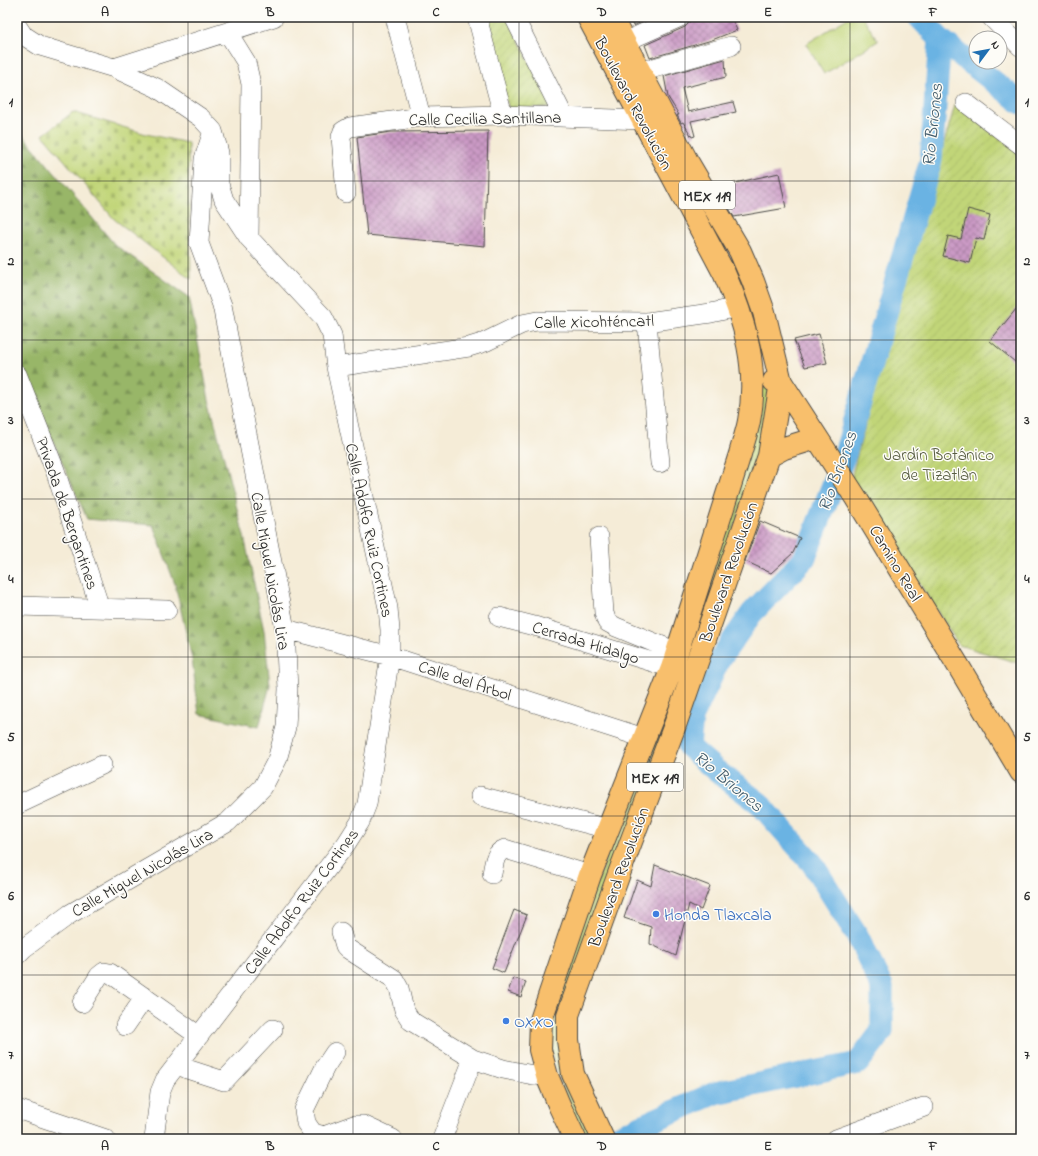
<svg xmlns="http://www.w3.org/2000/svg" width="1038" height="1156" font-family="'Indie Flower',sans-serif">
	<style>
		.forest { fill: url(#forest-firs); stroke: #62704a }
		.cemetery { fill: url(#cemetery-stones); stroke: #768052 }
		.garden { fill: url(#garden-furrows); stroke: #768052 }
		.pitch { fill: #c1d578; stroke: #768052 }
		.lines { fill: none; stroke-linecap: round; stroke-linejoin: round }
		.river { stroke: #6bb3e3; stroke-width: 23 }
		.building { fill: url(#building-cross-hatch) }
		.minor-casing { stroke: #494845; stroke-width: 20 }
		.major-casing { stroke: #494845; stroke-width: 24 }
		.minor { stroke: #fff; stroke-width: 19 }
		.major { stroke: #f8bf6c; stroke-width: 22 }
		.grid { fill: none; stroke: #2b2b2b; stroke-width: 1; stroke-opacity: 0.55 }
		.shop-dot { fill: #3f7fe0; stroke: #fdfcf7; stroke-width: 1.5 }
		.labels { text-anchor: middle; stroke-width: 3; stroke-linejoin: round; paint-order: stroke }
		.shield { fill: #fdfcf7; stroke: #6a6a68; stroke-width: 1 }
		.shield-label { font-size: 16px; font-weight: bold; fill: #2b2b2b }
		.street-label { font-size: 17px; fill: #2b2b2b; stroke: #fdfcf7 }
		.park-label { font-size: 17px; fill: #585e42; stroke: #fdfcf7 }
		.shop-label { font-size: 17px; fill: #366cbe; stroke: #fdfcf7; text-anchor: start }
		.water-label { font-size: 18px; font-style: italic; fill: #415b6b; stroke: #fdfcf7 }
		.neatline { fill: none; stroke: #2b2b2b; stroke-width: 1.5 }
		.grid-label { font-size: 13px; text-anchor: middle; font-weight: bold; fill: #2b2b2b }
	</style>
	<defs>
		<pattern id="forest-firs" width="22" height="20" patternUnits="userSpaceOnUse"><rect width="22" height="20" fill="#98b668"/><path d="M5 1l3.5 6h-7zM16 11l3.5 6h-7z" fill="#7c9456"/></pattern>
		<pattern id="cemetery-stones" width="16" height="16" patternUnits="userSpaceOnUse"><rect width="16" height="16" fill="#c1d578"/><path d="M2 7V4a2 2 0 0 1 4 0v3zM10 15v-3a2 2 0 0 1 4 0v3z" fill="#a6b768"/></pattern>
		<pattern id="garden-furrows" width="10" height="10" patternUnits="userSpaceOnUse"><rect width="10" height="10" fill="#c1d578"/><path d="M-1 1l2-2M0 10L10 0M9 11l2-2" fill="none" stroke="#a6b768"/></pattern>
		<pattern id="building-cross-hatch" width="8" height="8" patternUnits="userSpaceOnUse"><rect width="8" height="8" fill="#cb9ac5"/><path d="M0 0l8 8M0 8l8-8" fill="none" stroke="#a57ea0"/></pattern>
	</defs>
	<rect width="100%" height="100%" fill="#fdfcf7"/>
	<filter id="ink" filterUnits="userSpaceOnUse"><feTurbulence type="fractalNoise" baseFrequency=".025" numOctaves="2"/><feDisplacementMap in="SourceGraphic" scale="8" xChannelSelector="R" yChannelSelector="G"/><feConvolveMatrix kernelMatrix="1 2 1 2 8 2 1 2 1" color-interpolation-filters="sRGB"/></filter>
	<filter id="wash" filterUnits="userSpaceOnUse"><feTurbulence type="fractalNoise" baseFrequency=".012" numOctaves="4" result="noise"/><feDisplacementMap in="SourceGraphic" scale="16" xChannelSelector="R" yChannelSelector="G"/><feGaussianBlur stdDeviation="0.9" result="paint"/><feColorMatrix in="noise" values="0 0 0 0 0 0 0 0 0 0 0 0 0 0 0 0 0 1.4 0 .05"/><feComposite in="paint" operator="in"/></filter>
	<g filter="url(#wash)">
		<rect width="100%" height="100%" fill="#f5ecd7"/>
		<!-- forest -->
		<path class="forest" d="M17,128L115,245L189,297L209,400L244,536L264,631L270,685L259,727L199,714L192,659L175,584L153,525L87,519L17,359Z"/>
		<!-- cemetery -->
		<path class="cemetery" d="M73,112L146,134L188,143L191,279L114,219L43,135Z"/>
		<!-- garden -->
		<path class="garden" d="M481,17H507L552,107L509,109Z
			M955,105L1021,154V664L959,645L863,496L850,482L893,321Z
			M757,383L773,387L765,426L755,462L695,650L681,647Z
			M673,675L685,681L562,1015L593,1139H580L548,1044L549,1014Z"/>
		<!-- pitch -->
		<path class="pitch" d="M849,17H863L878,41L824,74L806,44Z"/>
		<g class="lines">
			<!-- river -->
			<path class="river" d="M919,17L940,39L1021,103
				M612,1139L715,1093L858,1063L882,1031V987L857,935L812,863L759,803L719,773L689,747L692,718L719,660L752,613L804,559L845,454L931,160L940,39"/>
		</g>
		<g id="blocks">
			<!-- building -->
			<path class="building" d="M629,17H653L633,26Z
				M691,17H731L737,30L712,40L650,58L645,45L685,27L689,23Z
				M725,59L726,77L682,88L688,112L733,102L736,112L691,121L695,136L692,137L683,122L681,123L677,115H679L668,97L664,76Z
				M488,131L485,246L367,235L357,137L391,132Z
				M779,173L786,208L734,217L717,187Z
				M968,209L990,215L984,240L976,238L970,263L943,256L948,236L961,239Z
				M1021,303V367L990,341Z
				M819,334L827,363L805,367L794,340Z
				M760,521L800,538L793,553L771,573L745,561Z
				M655,865L710,886L701,910L689,904L676,956L650,944L651,927L624,918L637,880L651,886Z
				M514,910L527,915L504,973L492,968Z
				M513,978L526,982L521,997L508,992Z"/>
		</g>
	</g>
	<g filter="url(#ink)">
		<use href="#blocks" fill-opacity="0" stroke="#494845" stroke-width="1"/>
		<g class="lines">
			<!-- minor casing -->
			<g class="minor-casing">
				<path id="minor" d="M395,17L421,117
					M477,17L503,115
					M514,17L564,117
					M991,17L1021,47
					M17,26L23,35L40,46L114,68L157,88L201,118L213,131L219,153V184L224,200L249,238L323,317L332,335L336,367L388,608L390,630V656L367,804L360,822L346,844L165,1080L160,1092L154,1139
					M228,33L246,62L251,84L249,238
					M624,42L680,17
					M114,68L274,17
					M640,72L731,46
					M966,103L1021,145
					M346,193L341,137L343,131L350,127L421,117L503,115L643,120
					M647,322L660,463
					M336,367L469,347L485,342L522,324L537,321L647,322L711,313L738,307
					M17,374L55,470L100,608
					M599,537L604,613L607,622L616,627L677,652
					M17,606L167,610
					M499,617L538,627L672,668
					M285,629L390,656L644,738
					M480,796L608,829
					M17,805L102,765
					M492,874C494,864 494,853 505,849L590,875
					M341,932L345,946L348,949L394,979L399,988L404,1010L411,1021L473,1059L503,1069L533,1075L547,1076
					M17,955L24,948L70,914L228,822L263,787L277,760L286,727L288,689L285,629L222,305L199,243L204,159L213,131
					M82,1003L99,976L104,972L110,973L199,1036
					M125,1026L145,997
					M335,1052L325,1067L304,1110L306,1123L313,1133L324,1136L354,1125H363L393,1139
					M179,1062L187,1069L224,1081L273,1029
					M17,1109L106,1139
					M442,1139L473,1059
					M836,1139L924,1107"/>
			</g>
			<!-- major casing -->
			<g class="major-casing">
				<path id="major" d="M774,381L781,382L856,498L959,667L1021,772
					M769,456L784,448L817,438
					M575,1139L560,1107L547,1076L540,1050L541,1020L590,875L672,668L740,454C743,443 747,432 749,421C759,370 745,320 724,273L588,17
					M603,1139L573,1074L568,1040V1015L620,871L675,725L769,456L781,382L764,312L753,281L740,251L687,161L611,17"/>
			</g>
			<!-- minor -->
			<use href="#minor" class="minor"/>
			<!-- major -->
			<use href="#major" class="major"/>
		</g>
	</g>
	<!-- grid -->
	<path class="grid" d="M188,17V1139M353,17V1139M519,17V1139M685,17V1139M850,17V1139M17,181H1021M17,340H1021M17,499H1021M17,657H1021M17,816H1021M17,975H1021"/>
	<!-- markers -->
	<g class="shop-dot">
		<circle cx="656" cy="914" r="4"/>
		<circle cx="506" cy="1021" r="4"/>
	</g>
	<g class="labels">
		<!-- shield labels -->
		<g class="shield">
			<rect x="679" y="181" width="56" height="28" rx="3"/>
			<rect x="627" y="763" width="56" height="28" rx="3"/>
		</g>
		<g class="shield-label">
			<text x="707" y="201">MEX 119</text>
			<text x="655" y="783">MEX 119</text>
		</g>
		<!-- street labels -->
		<g class="street-label">
			<text transform="translate(634 103) rotate(62)" y="6">Boulevard Revolución</text>
			<text transform="translate(485 118) rotate(-1)" y="6">Calle Cecilia Santillana</text>
			<text transform="translate(594 321) rotate(-1)" y="6">Calle Xicohténcatl</text>
			<text transform="translate(68 513) rotate(71)" y="6">Privada de Bergantines</text>
			<text transform="translate(370 530) rotate(78)" y="6">Calle Adolfo Ruiz Cortines</text>
			<text transform="translate(896 563) rotate(59)" y="6">Camino Real</text>
			<text transform="translate(271 571) rotate(80)" y="6">Calle Miguel Nicolás Lira</text>
			<text transform="translate(728 572) rotate(-71)" y="6">Boulevard Revolución</text>
			<text transform="translate(586 642) rotate(17)" y="6">Cerrada Hidalgo</text>
			<text transform="translate(465 680) rotate(18)" y="6">Calle del Árbol</text>
			<text transform="translate(142 872) rotate(-30)" y="6">Calle Miguel Nicolás Lira</text>
			<text transform="translate(618 877) rotate(-70)" y="6">Boulevard Revolución</text>
			<text transform="translate(301 901) rotate(-53)" y="6">Calle Adolfo Ruiz Cortines</text>
		</g>
		<!-- park labels -->
		<g class="park-label">
			<text x="939" y="460">Jardín Botánico<tspan x="939" dy="20">de Tizatlán</tspan></text>
		</g>
		<!-- shop labels -->
		<g class="shop-label">
			<text x="664" y="920">Honda Tlaxcala</text>
			<text x="514" y="1027">OXXO</text>
		</g>
		<!-- water labels -->
		<g class="water-label">
			<text transform="translate(932 125) rotate(-84)" y="6">Rio Briones</text>
			<text transform="translate(837 471) rotate(-70)" y="6">Rio Briones</text>
			<text transform="translate(729 781) rotate(40)" y="6">Rio Briones</text>
		</g>
	</g>
	<!-- margin -->
	<rect width="1038" height="1156" fill="none" stroke="#fdfcf7" stroke-width="44"/>
	<!-- north arrow -->
	<g transform="translate(988 50) rotate(58)"><circle r="19" fill="#fdfcf7" stroke="#a9a8a5"/>
	<path d="M0-3L7 15L0 10L-7 15Z" fill="#1f6fb2"/>
	<text y="-6" font-size="11" font-weight="bold" text-anchor="middle" fill="#2b2b2b">N</text>
	</g>
	<rect x="22" y="22" width="994" height="1112" class="neatline"/>
	<g class="grid-label">
		<text x="105" y="16">A</text>
		<text x="270" y="16">B</text>
		<text x="436" y="16">C</text>
		<text x="602" y="16">D</text>
		<text x="768" y="16">E</text>
		<text x="933" y="16">F</text>
		<text x="11" y="106">1</text>
		<text x="1027" y="106">1</text>
		<text x="11" y="265">2</text>
		<text x="1027" y="265">2</text>
		<text x="11" y="424">3</text>
		<text x="1027" y="424">3</text>
		<text x="11" y="583">4</text>
		<text x="1027" y="583">4</text>
		<text x="11" y="741">5</text>
		<text x="1027" y="741">5</text>
		<text x="11" y="900">6</text>
		<text x="1027" y="900">6</text>
		<text x="11" y="1059">7</text>
		<text x="1027" y="1059">7</text>
		<text x="105" y="1150">A</text>
		<text x="270" y="1150">B</text>
		<text x="436" y="1150">C</text>
		<text x="602" y="1150">D</text>
		<text x="768" y="1150">E</text>
		<text x="933" y="1150">F</text>
	</g>
</svg>
